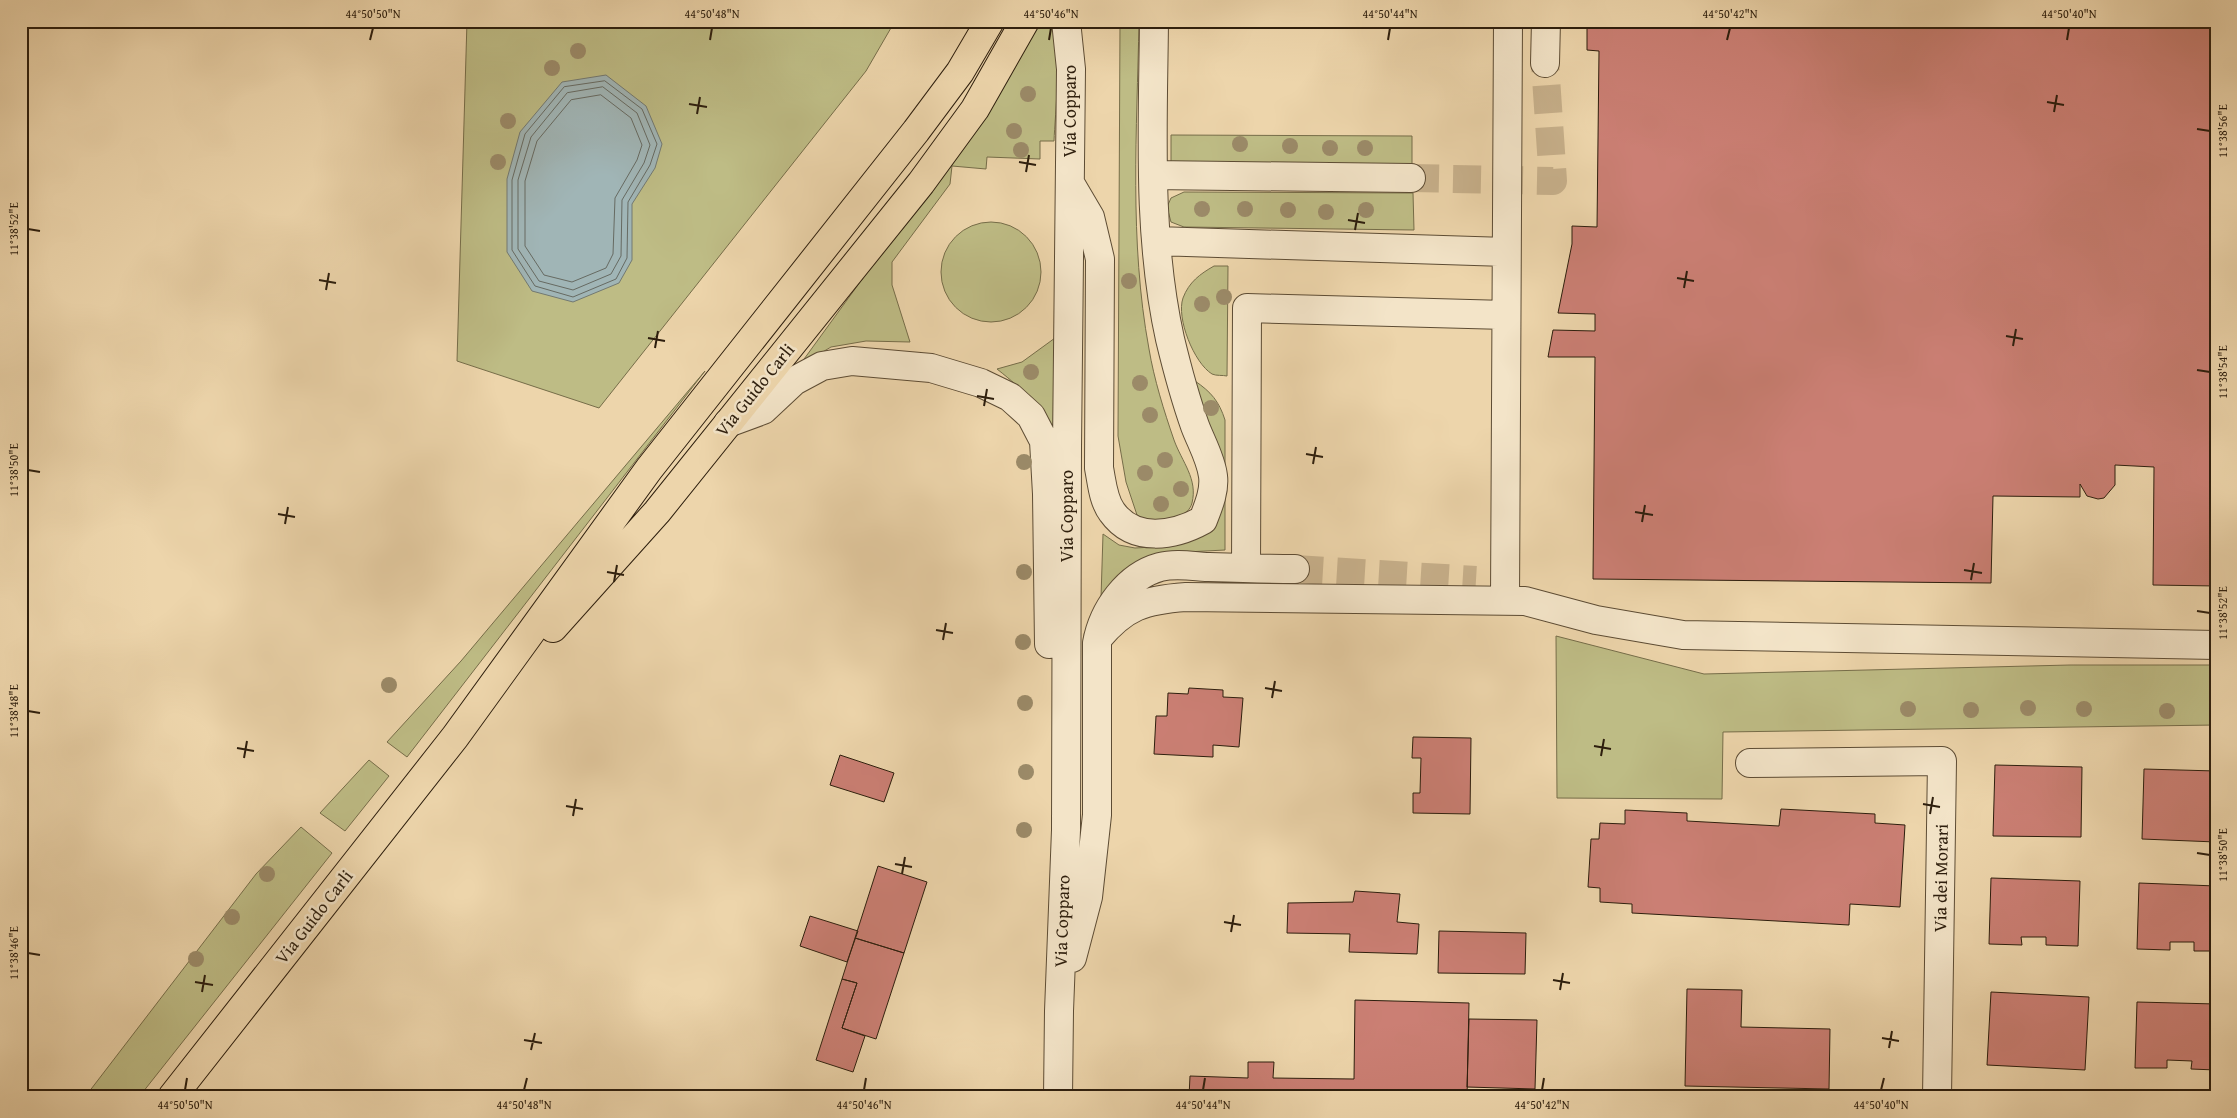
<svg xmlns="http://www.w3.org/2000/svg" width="2237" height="1118" font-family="'Gentium Book Plus',serif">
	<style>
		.green { fill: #bebc85; stroke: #766d49 }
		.water { fill: #a0b5b6; stroke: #727972 }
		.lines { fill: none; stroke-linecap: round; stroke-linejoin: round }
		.shore { stroke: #666a62; stroke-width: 1 }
		.building { fill: #cb7f74; stroke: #2d1e0d }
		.minor-tunnel { stroke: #c7b08b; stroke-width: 28; stroke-dasharray: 28 14; stroke-linecap: butt }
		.minor-casing { stroke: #5d4c34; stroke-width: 30 }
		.major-casing { stroke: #2d1e0d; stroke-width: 30 }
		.minor { stroke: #f3e4c8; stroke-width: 28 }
		.major { stroke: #edd5ab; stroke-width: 28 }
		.tree { fill: #9b8a68 }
		.ticks { fill: none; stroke: #2d1e0d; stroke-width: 2 }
		.labels { text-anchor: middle; stroke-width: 5; stroke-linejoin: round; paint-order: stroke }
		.street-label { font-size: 18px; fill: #2d1e0d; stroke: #f3e4c8 }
		.neatline { fill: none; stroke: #2d1e0d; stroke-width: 2 }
		.ticks-label { font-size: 12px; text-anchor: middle; fill: #2d1e0d }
	</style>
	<rect width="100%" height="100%" fill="#edd5ab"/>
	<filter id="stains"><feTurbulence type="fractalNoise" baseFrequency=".004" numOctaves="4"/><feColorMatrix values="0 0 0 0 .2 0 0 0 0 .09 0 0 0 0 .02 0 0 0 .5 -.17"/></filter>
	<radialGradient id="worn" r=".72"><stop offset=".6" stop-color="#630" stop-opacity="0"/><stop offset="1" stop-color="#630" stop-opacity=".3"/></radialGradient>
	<!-- green -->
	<path class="green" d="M467,21H895L866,71L599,408L457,361Z
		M1040,21H1051C1063,42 1055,115 1054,141H1040V159L987,157L986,169L952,166L950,184L892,262V285L910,342L866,341L831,347L799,366L1007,80Z
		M1120,21H1139C1137,130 1129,241 1149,349C1154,379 1164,411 1174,440C1182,462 1198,479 1192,503C1189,516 1167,525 1155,523C1149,522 1142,518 1137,515L1126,482L1118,436Z
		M1171,135L1412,136V165L1171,164Z
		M1184,192L1413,193L1414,230L1184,227L1171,222L1167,207L1171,198Z
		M941 272a50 50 0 1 1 100 0a50 50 0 1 1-100 0Z
		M1214,266H1228L1227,376C1223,375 1216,376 1212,374C1194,363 1176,318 1183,298C1189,282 1200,274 1214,266Z
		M1055,338V440C1039,405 1026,392 997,369L1022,362Z
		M705,371L407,757L387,742L461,661Z
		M1195,381C1211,392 1219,401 1225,420V550L1167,553L1101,598L1103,534L1119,545L1135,548L1170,546L1206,528Z
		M1556,636L1704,674L2070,665H2216V725L1723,732L1722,799L1557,798Z
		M369,760L389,776L345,831L320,813Z
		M301,827L332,853L139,1097H85L256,874Z"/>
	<!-- water -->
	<path class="water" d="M606,75L646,106L662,144L655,168L632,204V260L619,283L573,302L532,291L507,252V179L520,132L562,82Z"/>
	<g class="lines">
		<!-- shore -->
		<path class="shore" d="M605,81L642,109L657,144L650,165L628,202L627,258L616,279L573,297L535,286L512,250V180L525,134L564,87Z
			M603,87L637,113L650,145L644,163L622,200L621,256L611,274L573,290L539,281L518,249V180L531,137L567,93Z
			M601,95L631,118L642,145L637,160L615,198L613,254L606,268L572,282L544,275L525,246V181L537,141L571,100Z"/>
	</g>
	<!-- building -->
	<path class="building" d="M1587,21H2216V586L2153,585L2154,467L2115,465V485L2104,498L2098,499L2087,496L2080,484V497L1993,496L1991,583L1593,579L1595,357H1548L1553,330L1595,331V314L1558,313L1572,244V226L1597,227L1599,51L1587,50Z
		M1189,688L1223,690V697L1243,698L1239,747L1213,745V757L1154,754L1156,716H1167L1168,693L1188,694Z
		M1413,737L1471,738L1470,814L1413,813V793H1420L1421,758H1412Z
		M840,755L894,773L884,802L830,785Z
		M1995,765L2082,767L2081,837L1993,836Z
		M2144,769L2216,771V842L2142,839Z
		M1781,809L1875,814V823L1905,825L1900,907L1850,904L1849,925L1632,913V904L1600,902V888L1588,887L1591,839H1599L1600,823L1625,824V810L1687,813V821L1779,826Z
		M878,866L927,882L904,953L855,938Z
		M1991,878L2080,881L2078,946L2046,945V937H2021L2022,945L1989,944Z
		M2139,883L2216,886V951H2194V942H2170V950L2137,949Z
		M1355,891L1400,894L1397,922L1419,924L1417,954L1349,952L1350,934L1287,933L1288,903L1353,902Z
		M810,916L858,931L847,962L800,946Z
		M1439,931L1526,933L1525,974L1438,973Z
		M855,938L904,953L876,1039L842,1028L857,983L842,979Z
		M842,979L857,983L842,1028L865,1036L853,1072L816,1060Z
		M1687,989L1742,990L1741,1027L1830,1029L1829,1089L1685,1086Z
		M1991,992L2089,997L2085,1070L1987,1065Z
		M1355,1000L1469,1003L1467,1097H1189L1190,1076L1248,1078V1062H1274L1273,1078L1354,1079Z
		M2137,1002L2216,1004V1070L2191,1069L2192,1061L2167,1060V1068H2135Z
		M1469,1019L1537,1020L1535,1089L1467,1087Z"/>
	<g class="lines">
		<!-- minor-tunnel -->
		<path class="minor-tunnel" d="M1411,178L1553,181L1545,63
			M1295,569L1476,580"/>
		<!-- minor casing -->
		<g class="minor-casing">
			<path id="minor" d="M1545,63L1546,21
				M1153,175L1411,178
				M1070,183L1090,217L1100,259L1099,468C1102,483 1103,500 1112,512C1134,543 1174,536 1203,520C1208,507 1215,491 1213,476C1211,459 1201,442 1195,426C1185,398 1177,368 1170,339C1147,235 1153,127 1154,21
				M1156,241L1506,252
				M728,423L763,410L794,381L822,366L852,361L931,368L981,383L1010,397L1031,416L1044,441L1047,494L1049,644
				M1246,568L1247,308L1506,315
				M1505,600L1508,21
				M1098,638C1125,606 1144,600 1186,597L1525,601L1596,620L1683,635L2216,645
				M1750,763L1942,761L1937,1097
				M1072,958L1088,897L1097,815V643C1103,610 1127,576 1160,567C1175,563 1192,566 1206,567C1236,568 1265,569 1295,569
				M1058,1097L1059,1011L1066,830L1067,447L1071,69L1066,21"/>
		</g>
		<!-- major casing -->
		<g class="major-casing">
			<path id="major" d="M553,628L657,512L921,183L975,109L1025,21
				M172,1097L455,737L649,469L916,131L960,72L990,21"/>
		</g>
		<!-- minor -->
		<use href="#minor" class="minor"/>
		<!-- major -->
		<use href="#major" class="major"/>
	</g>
	<!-- trees -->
	<g class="tree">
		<circle cx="578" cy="51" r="8"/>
		<circle cx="552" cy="68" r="8"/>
		<circle cx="1028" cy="94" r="8"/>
		<circle cx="508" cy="121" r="8"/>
		<circle cx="1014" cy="131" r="8"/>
		<circle cx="1240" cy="144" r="8"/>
		<circle cx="1290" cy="146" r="8"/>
		<circle cx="1330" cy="148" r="8"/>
		<circle cx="1365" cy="148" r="8"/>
		<circle cx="1021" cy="150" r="8"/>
		<circle cx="498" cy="162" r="8"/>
		<circle cx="1202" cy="209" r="8"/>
		<circle cx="1245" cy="209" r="8"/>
		<circle cx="1288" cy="210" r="8"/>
		<circle cx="1366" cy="210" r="8"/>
		<circle cx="1326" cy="212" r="8"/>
		<circle cx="1129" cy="281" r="8"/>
		<circle cx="1224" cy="297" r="8"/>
		<circle cx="1202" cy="304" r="8"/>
		<circle cx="1031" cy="372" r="8"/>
		<circle cx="1140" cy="383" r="8"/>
		<circle cx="1211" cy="408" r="8"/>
		<circle cx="1150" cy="415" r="8"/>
		<circle cx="1165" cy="460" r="8"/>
		<circle cx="1024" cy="462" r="8"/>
		<circle cx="1145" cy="473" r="8"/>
		<circle cx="1181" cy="489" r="8"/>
		<circle cx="1161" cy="504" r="8"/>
		<circle cx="1024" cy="572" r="8"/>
		<circle cx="1023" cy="642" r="8"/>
		<circle cx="389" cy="685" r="8"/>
		<circle cx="1025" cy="703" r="8"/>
		<circle cx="2028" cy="708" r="8"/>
		<circle cx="1908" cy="709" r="8"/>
		<circle cx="2084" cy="709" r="8"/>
		<circle cx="1971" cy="710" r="8"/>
		<circle cx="2167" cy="711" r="8"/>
		<circle cx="1026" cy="772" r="8"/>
		<circle cx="1024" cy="830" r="8"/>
		<circle cx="267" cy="874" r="8"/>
		<circle cx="232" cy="917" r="8"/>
		<circle cx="196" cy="959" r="8"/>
	</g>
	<!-- ticks -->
	<path class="ticks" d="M370,40L373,28M710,40L712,28M1049,40L1051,28M1388,40L1390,28M1727,40L1730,28M2067,40L2069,28M2047,102L2064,105M689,104L707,107M2054,112L2057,95M697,114L700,97M2197,129L2210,131M1019,162L1036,165M1026,172L1029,155M1348,220L1365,223M28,229L40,231M1355,230L1358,213M1677,278L1694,281M319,280L336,283M1684,288L1687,271M326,290L329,273M2006,336L2023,339M648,338L665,341M2013,346L2016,329M655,348L658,331M2197,370L2210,372M977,396L994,399M984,406L987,389M1306,454L1323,457M1313,464L1316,447M28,470L40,472M1635,512L1653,515M278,514L295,517M1642,522L1645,505M285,524L288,507M1964,570L1982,573M607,572L624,575M1971,580L1974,563M614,582L617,565M2197,611L2210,613M936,630L953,633M943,640L946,623M1265,688L1282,691M1272,698L1275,681M28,711L40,713M1594,746L1611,749M237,748L254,751M1601,756L1604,739M244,758L247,741M1923,804L1940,807M566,806L583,809M1930,814L1933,797M573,816L576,799M2197,853L2210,855M895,864L912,867M902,874L905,857M1224,922L1241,925M1231,932L1234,915M28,953L40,955M1553,980L1570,983M195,982L213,985M1560,990L1563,973M202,992L205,975M1882,1038L1899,1041M524,1040L542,1043M1889,1048L1892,1031M531,1050L535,1033M185,1090L187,1078M524,1090L527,1078M864,1090L866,1078M1203,1090L1205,1078M1542,1090L1544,1078M1881,1090L1884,1078"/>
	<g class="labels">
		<!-- street labels -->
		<g class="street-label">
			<text transform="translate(1070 111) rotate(-90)" y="6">Via Copparo</text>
			<text transform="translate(755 390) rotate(-51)" y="6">Via Guido Carli</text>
			<text transform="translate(1067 516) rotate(-90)" y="6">Via Copparo</text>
			<text transform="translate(1941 878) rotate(-89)" y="6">Via dei Morari</text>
			<text transform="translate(314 917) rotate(-52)" y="6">Via Guido Carli</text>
			<text transform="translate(1062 921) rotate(-88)" y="6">Via Copparo</text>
		</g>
	</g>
	<!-- margin -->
	<rect width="2237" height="1118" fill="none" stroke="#edd5ab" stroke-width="55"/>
	<rect x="28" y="28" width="2182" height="1062" class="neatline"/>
	<g class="ticks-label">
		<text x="373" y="18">44°50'50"N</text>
		<text x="712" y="18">44°50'48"N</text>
		<text x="1051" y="18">44°50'46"N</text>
		<text x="1390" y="18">44°50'44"N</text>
		<text x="1730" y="18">44°50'42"N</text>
		<text x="2069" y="18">44°50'40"N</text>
		<text transform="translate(2223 131) rotate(-90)" y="4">11°38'56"E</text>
		<text transform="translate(14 229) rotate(-90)" y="4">11°38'52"E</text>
		<text transform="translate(2223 372) rotate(-90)" y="4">11°38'54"E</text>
		<text transform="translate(14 470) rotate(-90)" y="4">11°38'50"E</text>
		<text transform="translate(2223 613) rotate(-90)" y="4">11°38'52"E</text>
		<text transform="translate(14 711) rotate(-90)" y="4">11°38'48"E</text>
		<text transform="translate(2223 855) rotate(-90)" y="4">11°38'50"E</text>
		<text transform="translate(14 953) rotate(-90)" y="4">11°38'46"E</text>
		<text x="185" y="1109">44°50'50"N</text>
		<text x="524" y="1109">44°50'48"N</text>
		<text x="864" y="1109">44°50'46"N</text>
		<text x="1203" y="1109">44°50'44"N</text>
		<text x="1542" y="1109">44°50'42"N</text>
		<text x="1881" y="1109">44°50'40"N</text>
	</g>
	<rect width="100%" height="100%" filter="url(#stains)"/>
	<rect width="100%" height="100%" fill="url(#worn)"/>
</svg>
